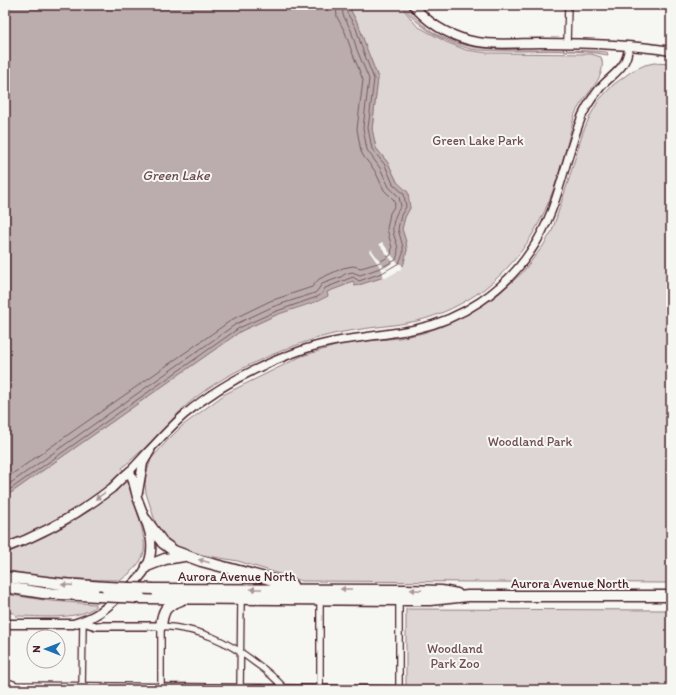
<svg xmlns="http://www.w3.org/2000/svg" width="676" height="695" font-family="Itim,sans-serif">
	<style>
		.green { fill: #ddd6d5; stroke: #947a80 }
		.water { fill: #bbadae; stroke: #8e747a }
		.pier { fill: #f6f6f2 }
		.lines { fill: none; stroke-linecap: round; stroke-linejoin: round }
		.shore { stroke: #77585f; stroke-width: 1 }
		.minor-casing { stroke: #4a1f2b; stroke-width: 8 }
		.tertiary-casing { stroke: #4a1f2b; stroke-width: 10 }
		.secondary-casing { stroke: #4a1f2b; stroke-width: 11 }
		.trunk-casing { stroke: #4a1f2b; stroke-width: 13 }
		.minor { stroke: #f6f6f2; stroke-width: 5.5 }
		.tertiary { stroke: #f6f6f2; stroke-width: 7 }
		.secondary { stroke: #f6f6f2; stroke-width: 8 }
		.trunk { stroke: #f6f6f2; stroke-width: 10 }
		.trunk-bridge-casing { stroke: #4a1f2b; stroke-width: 13; stroke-linecap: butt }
		.trunk-bridge { stroke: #f6f6f2; stroke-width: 10 }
		.oneway { fill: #a99598 }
		.labels { text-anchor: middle; stroke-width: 4; stroke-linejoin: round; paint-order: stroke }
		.park-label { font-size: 13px; fill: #6f4d56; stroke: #f6f6f2 }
		.street-label { font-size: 13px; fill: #4a1f2b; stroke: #f6f6f2 }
		.water-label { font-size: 14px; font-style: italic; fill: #6c4a52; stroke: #f6f6f2 }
	</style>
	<rect width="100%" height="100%" fill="#f6f6f2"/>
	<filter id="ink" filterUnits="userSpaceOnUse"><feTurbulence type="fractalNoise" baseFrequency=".025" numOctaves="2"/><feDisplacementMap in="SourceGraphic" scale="8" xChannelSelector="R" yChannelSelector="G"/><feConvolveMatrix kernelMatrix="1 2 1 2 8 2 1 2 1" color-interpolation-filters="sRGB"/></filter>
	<g filter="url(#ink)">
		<!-- green -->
		<path class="green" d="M351,5H400L417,26L446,42L466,50L488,53L591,54L601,57C609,79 580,97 574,117C558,184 541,245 484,289C463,304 441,315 417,321C394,326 371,327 349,331C323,335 298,344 274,354C250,364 219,379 199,395C181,408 168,425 152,441C143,450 132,459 122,468C129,488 147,532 144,552C142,561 136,567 130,572V573L121,580C82,580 43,578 5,570V497L241,331L326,292L348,284L347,283L353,281L355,286L384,277L403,266L407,250L406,242L402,229L405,217L410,208L388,163L376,148L372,129L378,78L366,47L359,26L351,11Z
			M402,5H404C437,47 472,49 522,50C545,50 569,50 592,51L607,52L608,55C577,49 545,51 514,51C499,51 484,51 471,49C445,43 417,27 402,5Z
			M654,63L671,64V583L302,581L238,561L196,554L177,547L166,539L157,527L146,493L145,484L146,475L151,459L167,441L182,426L225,394L302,356L345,343L399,338L423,333L443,326L460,318L497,295L522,273L543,246L552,231L568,182L583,132L590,116L599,100L613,85L632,71L645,65Z
			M5,594L51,601L95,604V607C76,621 39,616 16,616L14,613L5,612Z
			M406,609L671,610V690H406Z"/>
		<!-- water -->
		<path class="water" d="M5,5H351V11L359,26L366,47L378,78L372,129L376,148L388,163L397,182L408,192L410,208L405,217L402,229L406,242L407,250L403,266L384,277L355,286L353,281L348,283V284L327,292L328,296L318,301L276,315L241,331L5,497Z"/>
		<!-- pier -->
		<path class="pier" d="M382,242L396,261L403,266L400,270L384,279L382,270L369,251L371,249L385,268L393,262L379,244Z"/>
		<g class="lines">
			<!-- shore -->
			<path class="shore" d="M5,479L233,319L270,301L312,287L319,279L343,268L353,266L361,268L378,263L391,255L392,248L387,229L390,213L395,205L394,200L384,190L375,171L364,157L361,152L357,129L363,80L352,52L345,32L337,17L336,5
				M5,487L236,324L272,307L315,293L317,291L322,284L341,277L345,274L352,272L360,275L380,268L396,260C401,246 395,243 393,231C392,222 396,213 401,206L399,197L389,187L380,168L367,150L363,128L369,79L357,50L351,30L343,15L342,5
				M5,493L239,328L274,312L317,297L322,294L325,288L353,277L359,281L382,273L399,263L403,254V247L398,229L401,215L406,207L404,194L393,184L385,165L372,149L368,128L374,79L362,48L356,28L347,13V5"/>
			<!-- minor casing -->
			<g class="minor-casing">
				<path id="minor" d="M567,43L568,5
					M5,681L16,685L399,689
					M82,690L83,622
					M161,690V626C201,629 226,640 257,664C267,671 277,680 285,689
					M240,690L241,599
					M320,690V599
					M399,690V600"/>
			</g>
			<!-- tertiary casing -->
			<g class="tertiary-casing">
				<path id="tertiary" d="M130,471C148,452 165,432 184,415C219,385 262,364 305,349C341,337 378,337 416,329C462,319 504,291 530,252C557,214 563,167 579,124C583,111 591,99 600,88C614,72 626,70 629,46
					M83,622L96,626H161"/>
			</g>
			<!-- secondary casing -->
			<g class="secondary-casing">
				<path id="secondary" d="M413,5C427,22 446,34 468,40C491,46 517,43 541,43C585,43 628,44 671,51
					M138,492L143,463L150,451
					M5,548C43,534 80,513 112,488C118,482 124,476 130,471C133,480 135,489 137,497C145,520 159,544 146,568C141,578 132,585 124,592C105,609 97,617 73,624H5"/>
			</g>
			<!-- trunk casing -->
			<g class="trunk-casing">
				<path id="trunk" d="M146,520L163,543L174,551L201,561L292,585
					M147,566L165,559L184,556
					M5,577L62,584L106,587
					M5,587L43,593L98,596
					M153,589L404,590L441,591L457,594
					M141,598L399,600H430L468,596H671
					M161,626C163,610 165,606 181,600"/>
			</g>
			<!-- minor -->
			<use href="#minor" class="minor"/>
			<!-- tertiary -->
			<use href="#tertiary" class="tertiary"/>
			<!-- secondary -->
			<use href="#secondary" class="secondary"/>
			<!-- trunk -->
			<use href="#trunk" class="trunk"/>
			<!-- trunk-bridge casing -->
			<g class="trunk-bridge-casing">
				<path id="trunk-bridge" d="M106,587L153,589
					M98,596L141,598"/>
			</g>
			<!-- trunk-bridge -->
			<use href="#trunk-bridge" class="trunk-bridge"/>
		</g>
		<!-- one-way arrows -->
		<defs><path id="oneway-solid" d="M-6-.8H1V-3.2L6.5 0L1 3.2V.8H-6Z"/></defs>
		<g class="oneway">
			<use href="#oneway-solid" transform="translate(100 496) rotate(145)"/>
			<use href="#oneway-solid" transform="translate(204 561) rotate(-164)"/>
			<use href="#oneway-solid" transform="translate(67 585) rotate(-176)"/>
			<use href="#oneway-solid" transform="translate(256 589) rotate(-180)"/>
			<use href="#oneway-solid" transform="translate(346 589) rotate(-180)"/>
			<use href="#oneway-solid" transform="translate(416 590) rotate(-178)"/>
		</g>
	</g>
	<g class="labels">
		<!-- park labels -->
		<g class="park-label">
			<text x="478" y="145">Green Lake Park</text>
			<text x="530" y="446">Woodland Park</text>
			<text x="455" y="653">Woodland<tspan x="455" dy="15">Park Zoo</tspan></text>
		</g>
		<!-- street labels -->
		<g class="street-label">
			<text x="237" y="581">Aurora Avenue North</text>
			<text x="570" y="588">Aurora Avenue North</text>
		</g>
		<!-- water labels -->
		<g class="water-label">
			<text x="176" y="180">Green Lake</text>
		</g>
	</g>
	<!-- margin -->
	<rect width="676" height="695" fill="none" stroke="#f6f6f2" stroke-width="20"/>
	<rect x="10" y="10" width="656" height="675" fill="none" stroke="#4a1f2b" stroke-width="1.5" filter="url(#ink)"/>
	<!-- north arrow -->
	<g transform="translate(46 649) rotate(270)"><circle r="19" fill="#f6f6f2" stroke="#b1a0a2"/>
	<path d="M0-3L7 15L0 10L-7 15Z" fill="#1f6fb2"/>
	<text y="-6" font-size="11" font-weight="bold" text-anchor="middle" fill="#4a1f2b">N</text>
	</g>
</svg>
